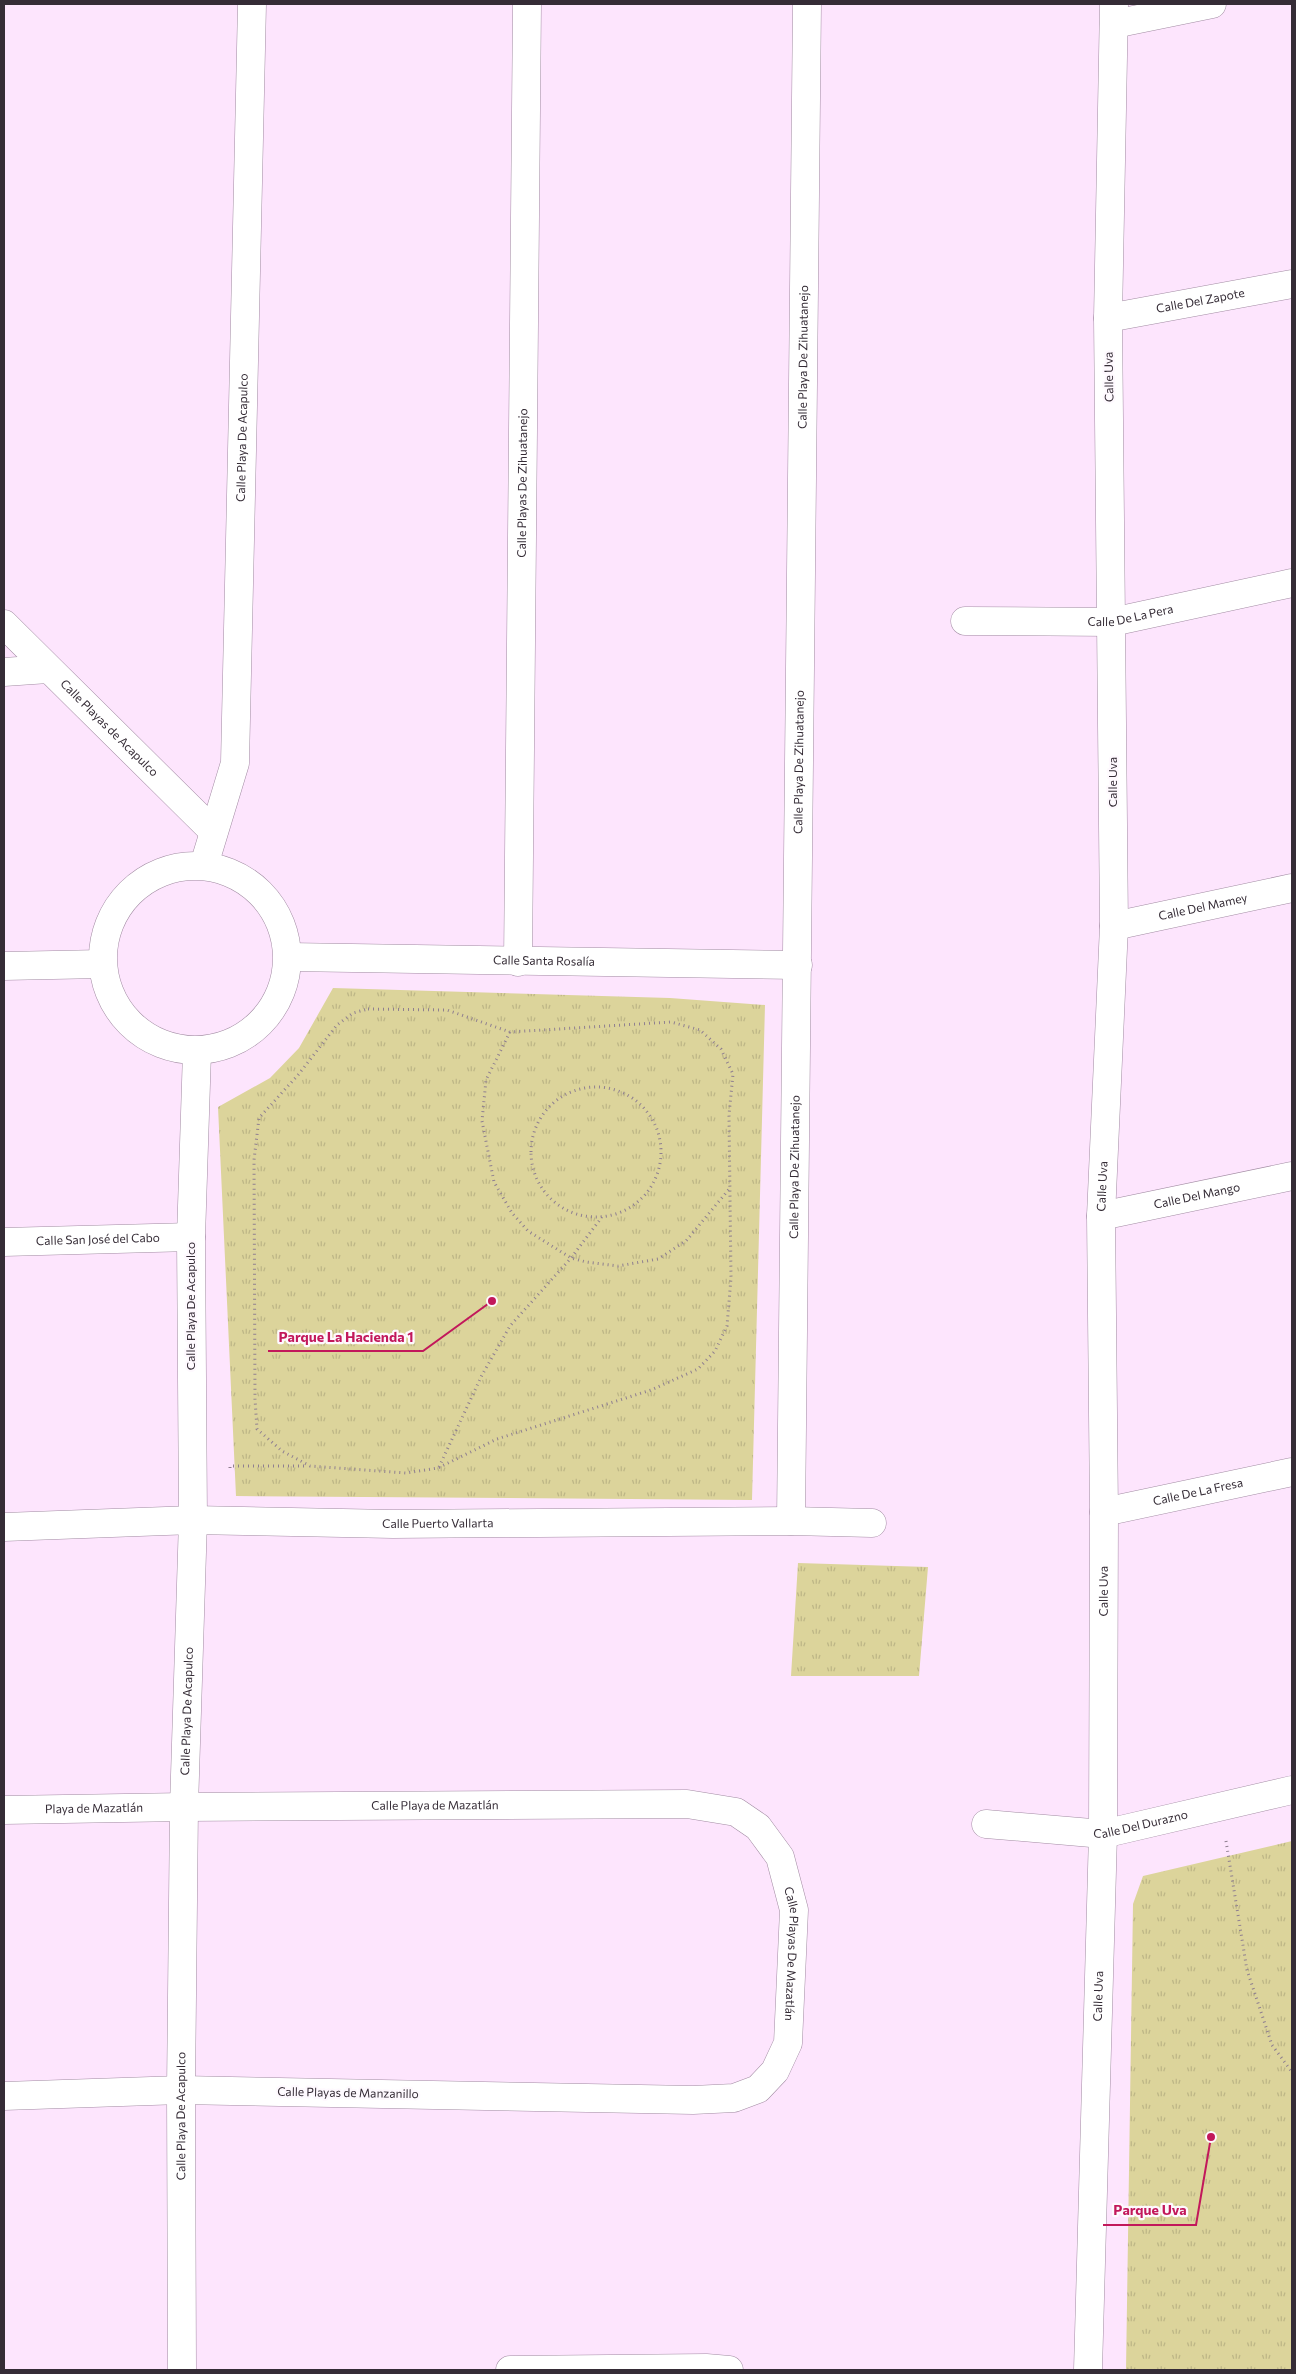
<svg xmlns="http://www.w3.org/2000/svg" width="1296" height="2374" font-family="Commissioner,sans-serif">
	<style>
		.park { fill: url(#park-tufts) }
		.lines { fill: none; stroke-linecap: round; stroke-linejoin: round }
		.minor-casing { stroke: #a28ca3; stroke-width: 29 }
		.path { stroke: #8f7f90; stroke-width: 3; stroke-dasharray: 1 4; stroke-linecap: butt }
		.minor { stroke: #fff; stroke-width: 28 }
		.labels { text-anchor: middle; stroke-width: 4.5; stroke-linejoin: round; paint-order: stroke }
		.street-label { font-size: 12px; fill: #352c36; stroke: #fef9fe }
		.leader { fill: none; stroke: #c2185b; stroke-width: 2 }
		.callout-dot { fill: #c2185b; stroke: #fef9fe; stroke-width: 2 }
		.callout-label { font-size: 14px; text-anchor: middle; font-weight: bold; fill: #c2185b; stroke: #fef9fe; stroke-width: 4.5; stroke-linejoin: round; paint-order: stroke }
	</style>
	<defs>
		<pattern id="park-tufts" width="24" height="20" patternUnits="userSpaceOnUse" patternTransform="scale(1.25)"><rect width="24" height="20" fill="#dcd49b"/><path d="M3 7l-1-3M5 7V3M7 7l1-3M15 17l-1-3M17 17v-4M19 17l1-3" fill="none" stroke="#bdb686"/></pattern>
	</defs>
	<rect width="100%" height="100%" fill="#fde5fd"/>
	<!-- park -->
	<path class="park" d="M333,988L670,998L765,1005L752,1500L236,1496L218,1107L270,1078L299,1048Z
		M798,1563L928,1567L919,1676H791Z
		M1292,1841V2370H1126L1133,1904L1143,1876Z"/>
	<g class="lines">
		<!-- minor casing -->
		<g class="minor-casing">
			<g id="minor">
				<path d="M1114,24L1212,4"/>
				<path id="s1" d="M1108,318L1292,284"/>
				<path id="s2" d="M965,621L1112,622L1292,583"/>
				<path id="s3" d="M4,624L213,831"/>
				<path d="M4,672L48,669"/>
				<path id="s4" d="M204,865L235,763L252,4"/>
				<circle cx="195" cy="958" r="92"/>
				<path id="s5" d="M1114,926L1292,888"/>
				<path id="s6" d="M289,957L798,965"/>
				<path id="s7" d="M518,962L527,4"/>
				<path d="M4,966L102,964"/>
				<path id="s8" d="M1101,1216L1292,1176"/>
				<path id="s9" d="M4,1242L191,1237"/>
				<path id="s10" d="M1104,1512L1292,1472"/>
				<path id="s11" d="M791,1521L807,4"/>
				<path id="s12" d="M4,1527L193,1520L393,1524L791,1521L872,1523"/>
				<path id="s13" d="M4,1810L184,1807L687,1804L736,1812L758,1827L780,1857L794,1910L788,2043L775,2071L758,2089L734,2098L693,2100L181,2090L4,2096"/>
				<path id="s14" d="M986,1824L1103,1834L1292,1790"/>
				<path id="s15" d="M182,2370L181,2090L184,1807L193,1520L191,1237L197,1052"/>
				<path d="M510,2370L706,2368L729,2370"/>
				<path id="s16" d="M1088,2370L1103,1834L1104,1512L1101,1216L1114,926L1108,318L1114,4"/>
			</g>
		</g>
		<!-- path -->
		<path class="path" d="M368,1009L447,1010L510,1032L671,1022L700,1030L721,1049L733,1074L729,1115L731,1278L727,1326L715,1351L698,1369L651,1390L497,1439L438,1468L406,1473L310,1466L282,1451L257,1429L255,1399L254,1160L259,1118L298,1075L337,1025L353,1013Z
			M510,1032L486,1080L482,1121L494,1182L512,1213L528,1231L571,1258L586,1262L618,1266L658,1259L686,1241L730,1188
			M531 1152a65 65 0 1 1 130 0a65 65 0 1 1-130 0Z
			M439,1467L482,1375L510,1326L571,1258L602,1217
			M230,1468V1466H308
			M1226,1841L1247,1970L1272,2045L1292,2072"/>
		<!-- minor -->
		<use href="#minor" class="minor"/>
	</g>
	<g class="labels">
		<!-- street labels -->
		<g class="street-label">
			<text dy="4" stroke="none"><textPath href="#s1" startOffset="94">Calle Del Zapote</textPath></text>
			<text dy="4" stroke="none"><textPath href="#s11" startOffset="1164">Calle Playa De Zihuatanejo</textPath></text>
			<text transform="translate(1109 377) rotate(-91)" y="4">Calle Uva</text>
			<text dy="4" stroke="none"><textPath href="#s4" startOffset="432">Calle Playa De Acapulco</textPath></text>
			<text dy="4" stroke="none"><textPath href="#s7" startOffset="479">Calle Playas De Zihuatanejo</textPath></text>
			<text dy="4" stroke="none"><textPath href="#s2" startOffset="166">Calle De La Pera</textPath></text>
			<text dy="4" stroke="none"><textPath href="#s3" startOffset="148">Calle Playas de Acapulco</textPath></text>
			<text dy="4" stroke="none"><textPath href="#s11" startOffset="759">Calle Playa De Zihuatanejo</textPath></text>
			<text transform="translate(1113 782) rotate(-90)" y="4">Calle Uva</text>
			<text dy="4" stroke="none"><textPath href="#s5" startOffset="91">Calle Del Mamey</textPath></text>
			<text dy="4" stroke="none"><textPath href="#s6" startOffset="255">Calle Santa Rosalía</textPath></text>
			<text dy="4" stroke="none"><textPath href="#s11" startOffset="354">Calle Playa De Zihuatanejo</textPath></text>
			<text dy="4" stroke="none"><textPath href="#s16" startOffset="1184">Calle Uva</textPath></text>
			<text dy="4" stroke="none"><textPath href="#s8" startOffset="98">Calle Del Mango</textPath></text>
			<text dy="4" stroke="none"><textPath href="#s9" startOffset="94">Calle San José del Cabo</textPath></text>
			<text transform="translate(191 1306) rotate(-90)" y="4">Calle Playa De Acapulco</text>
			<text dy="4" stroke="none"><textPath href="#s10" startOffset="96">Calle De La Fresa</textPath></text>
			<text dy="4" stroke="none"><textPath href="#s12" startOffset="434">Calle Puerto Vallarta</textPath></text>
			<text dy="4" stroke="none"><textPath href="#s16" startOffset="779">Calle Uva</textPath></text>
			<text dy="4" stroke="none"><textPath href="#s15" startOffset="659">Calle Playa De Acapulco</textPath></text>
			<text dy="4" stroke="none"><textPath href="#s13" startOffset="431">Calle Playa de Mazatlán</textPath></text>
			<text dy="4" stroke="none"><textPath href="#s13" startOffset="90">Playa de Mazatlán</textPath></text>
			<text dy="4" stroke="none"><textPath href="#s14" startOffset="156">Calle Del Durazno</textPath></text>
			<text dy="4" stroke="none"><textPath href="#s13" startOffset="895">Calle Playas De Mazatlán</textPath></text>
			<text dy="4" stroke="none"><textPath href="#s16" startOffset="374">Calle Uva</textPath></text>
			<text transform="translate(348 2093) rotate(1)" y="4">Calle Playas de Manzanillo</text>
			<text dy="4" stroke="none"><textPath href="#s15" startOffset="254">Calle Playa De Acapulco</textPath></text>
		</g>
	</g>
	<!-- callouts -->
	<path class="leader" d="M492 1301L423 1351H268M1211 2137L1196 2225H1103"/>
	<g class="callout-dot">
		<circle cx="492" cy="1301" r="5"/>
		<circle cx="1211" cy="2137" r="5"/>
	</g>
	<g class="callout-label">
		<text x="346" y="1342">Parque La Hacienda 1</text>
		<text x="1150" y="2215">Parque Uva</text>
	</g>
	<!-- border -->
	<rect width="1296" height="2374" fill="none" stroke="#352c36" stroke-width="10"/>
</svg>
